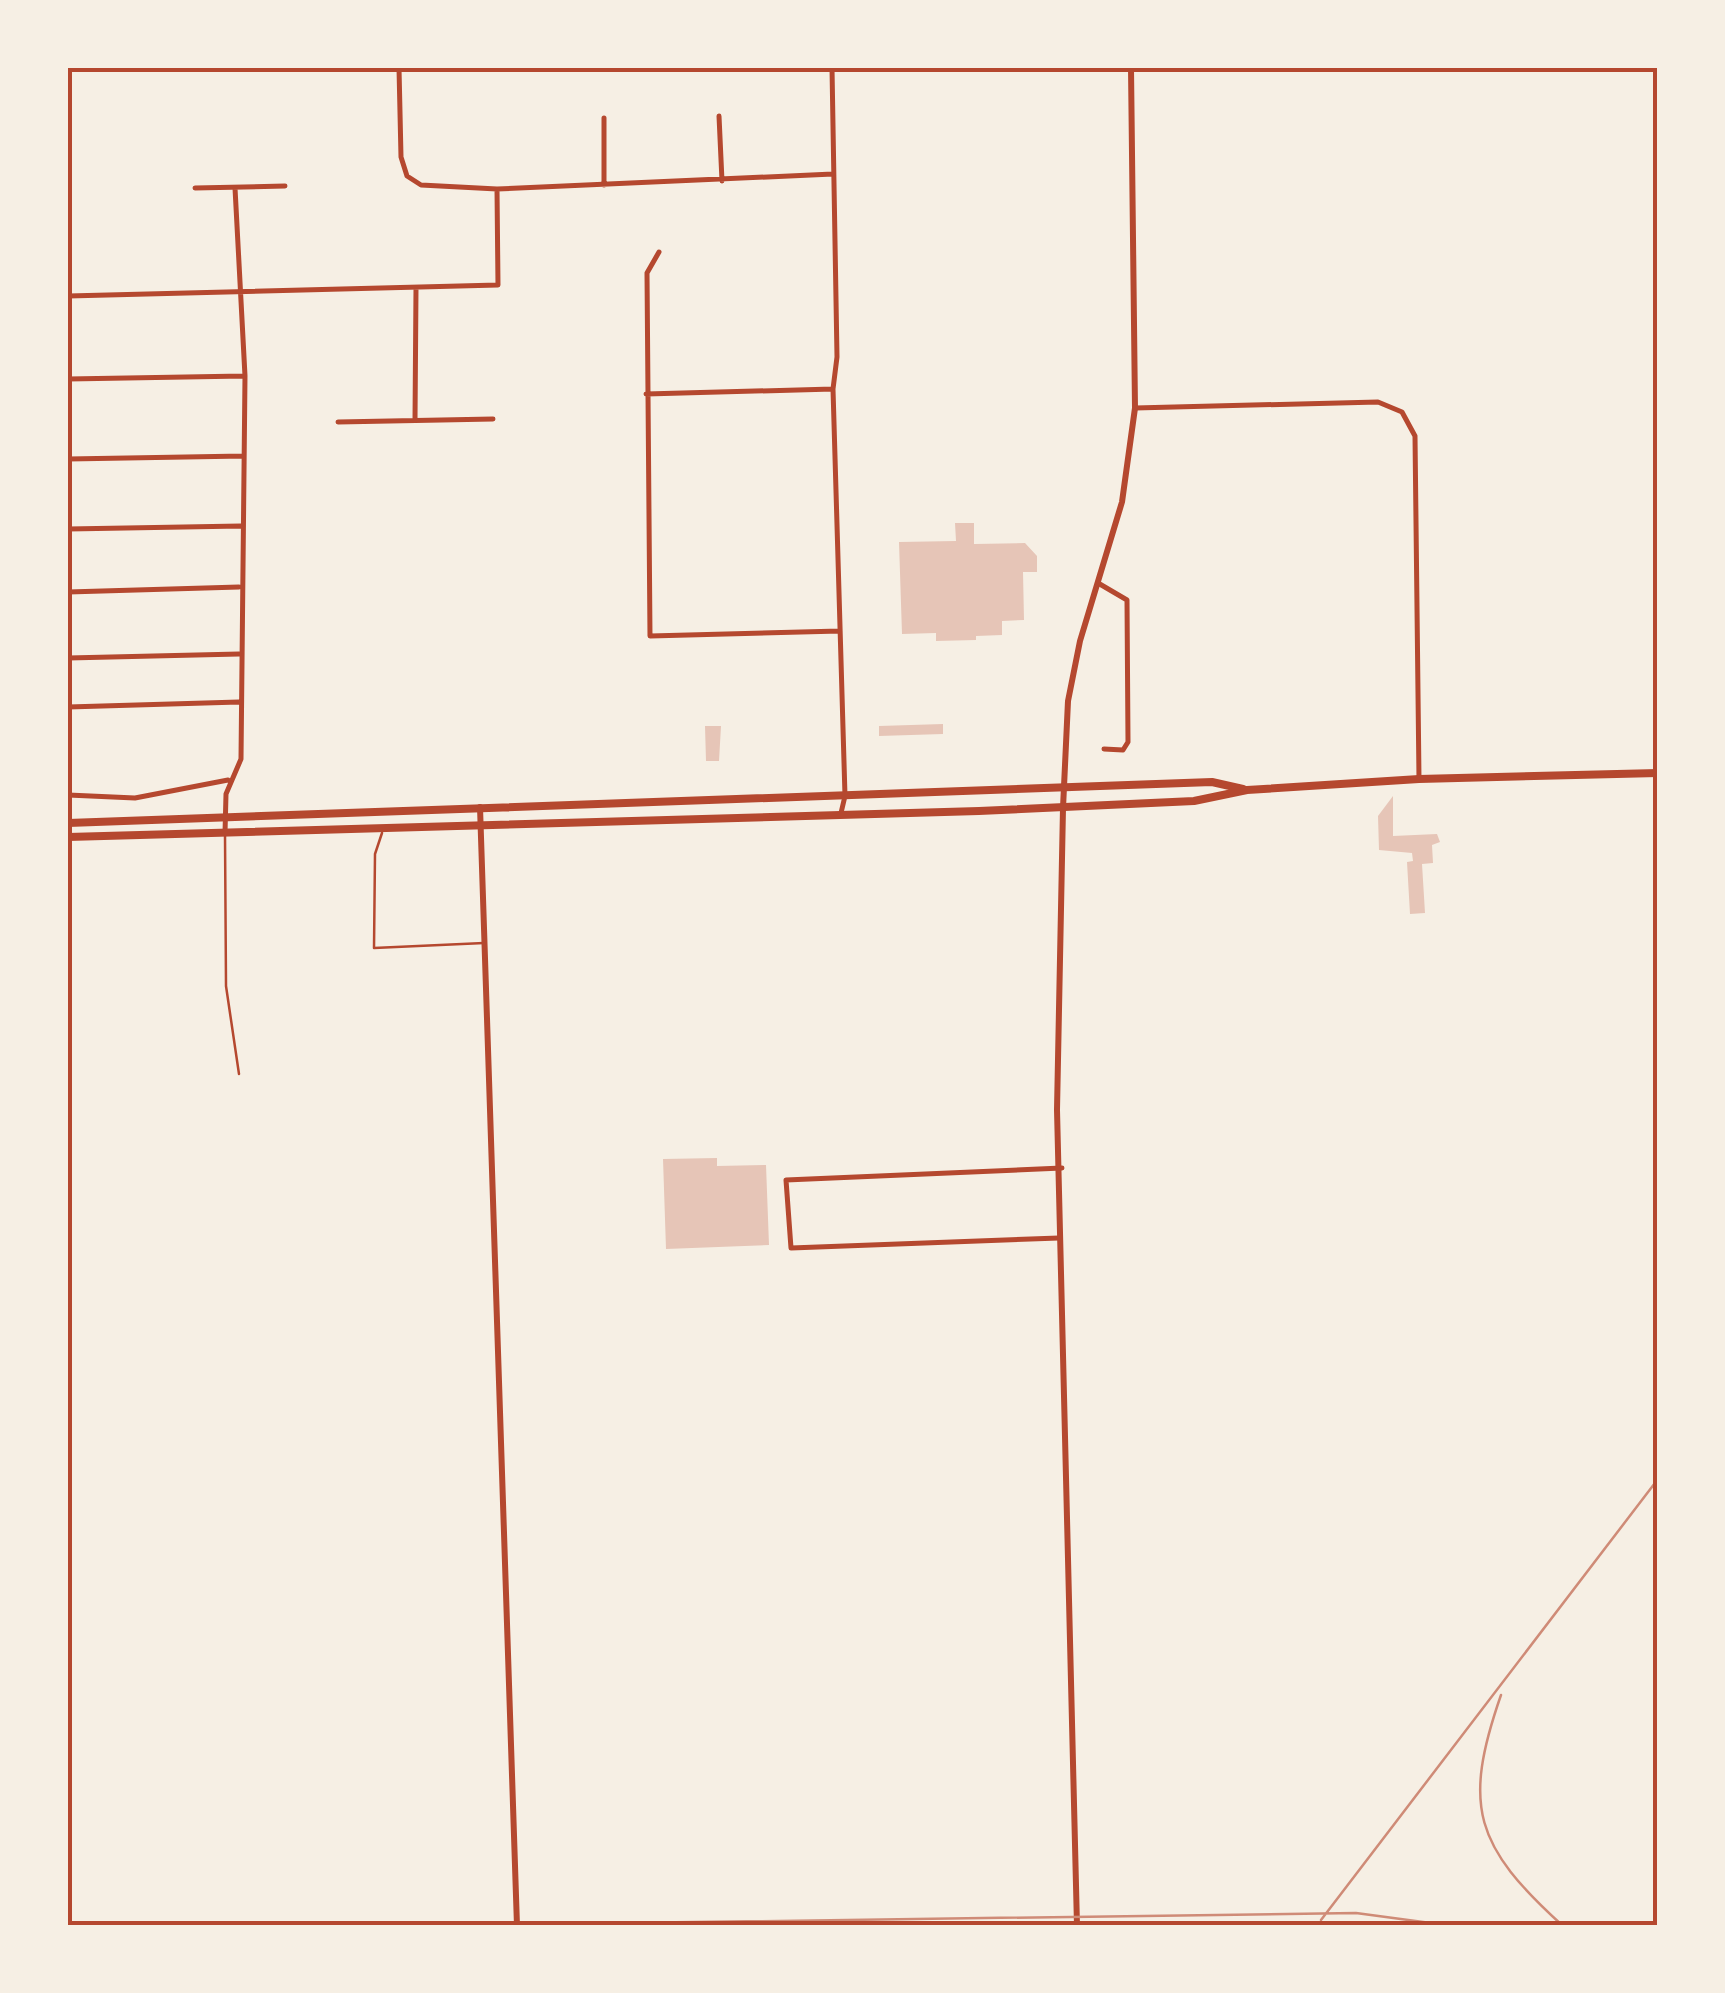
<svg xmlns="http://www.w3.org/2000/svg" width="1725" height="1993" font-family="Lato,sans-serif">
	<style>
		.building { fill: #e6c5b7 }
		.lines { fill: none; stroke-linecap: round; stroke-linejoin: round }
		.service { stroke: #b5482f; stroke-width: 2.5 }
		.minor { stroke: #b5482f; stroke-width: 5 }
		.tertiary { stroke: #b5482f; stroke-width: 6 }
		.primary { stroke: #b5482f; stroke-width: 8 }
		.rail { stroke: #cf8b77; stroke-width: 2.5 }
		.neatline { fill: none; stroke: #b5482f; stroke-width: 4 }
	</style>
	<rect width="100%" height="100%" fill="#f6efe4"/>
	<!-- building -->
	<path class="building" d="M955,523H974V544L1025,543L1037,556V572H1023L1024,620L1002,621V635L976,636V640L936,641V633L902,634L899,542L956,541Z
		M943,724V734L879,736V726Z
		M705,726H721L719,761H706Z
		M1393,796V836L1437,834L1440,842L1432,845L1433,863L1422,864L1425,913L1410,914L1407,862L1413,861L1412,853L1379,850L1378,816Z
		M717,1158V1166L766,1165L769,1245L666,1249L663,1159Z"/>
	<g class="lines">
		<!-- service -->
		<path class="service" d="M382,833L375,854L374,948L484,943
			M225,835L226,986L239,1074"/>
		<!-- minor -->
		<path class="minor" d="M399,68L401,157L407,176L421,185L497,189L833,174
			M832,68L837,357L833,389L845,796L841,813
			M68,75H69
			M719,116L722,181
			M604,185V118
			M195,188L285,186
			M68,192H69
			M659,252L647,273L650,636L840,631
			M68,296L498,285L497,189
			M68,379L244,376
			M646,394L833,389
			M1135,408L1378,402L1402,412L1415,436L1419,779
			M415,420L416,288
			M338,422L493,419
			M68,459L244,456
			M68,529L241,526
			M1098,583L1127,600L1128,742L1123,750L1104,749
			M68,592L239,587
			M68,658L239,654
			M68,707L239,702
			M1656,773L1658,981
			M68,795L135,798L228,780
			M225,833L226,794L241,759L245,376L235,188
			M1059,1238L791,1248L786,1180L1062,1168"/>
		<!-- tertiary -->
		<path class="tertiary" d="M480,807L517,1926
			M1077,1926L1057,1110L1063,808L1068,701L1080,641L1122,502L1135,408L1131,68"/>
		<!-- primary -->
		<path class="primary" d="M68,823L1212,782L1243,789
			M68,837L979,811L1194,801L1247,790L1419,779L1658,773"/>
		<!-- rail -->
		<path class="rail" d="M1501,1695C1462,1807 1475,1846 1563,1926
			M1321,1920L1658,1479
			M552,1924L1356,1913L1453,1926"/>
	</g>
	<!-- border -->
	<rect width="1725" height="1993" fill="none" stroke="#f6efe4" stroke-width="140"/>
	<rect x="70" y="70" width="1585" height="1853" class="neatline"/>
</svg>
